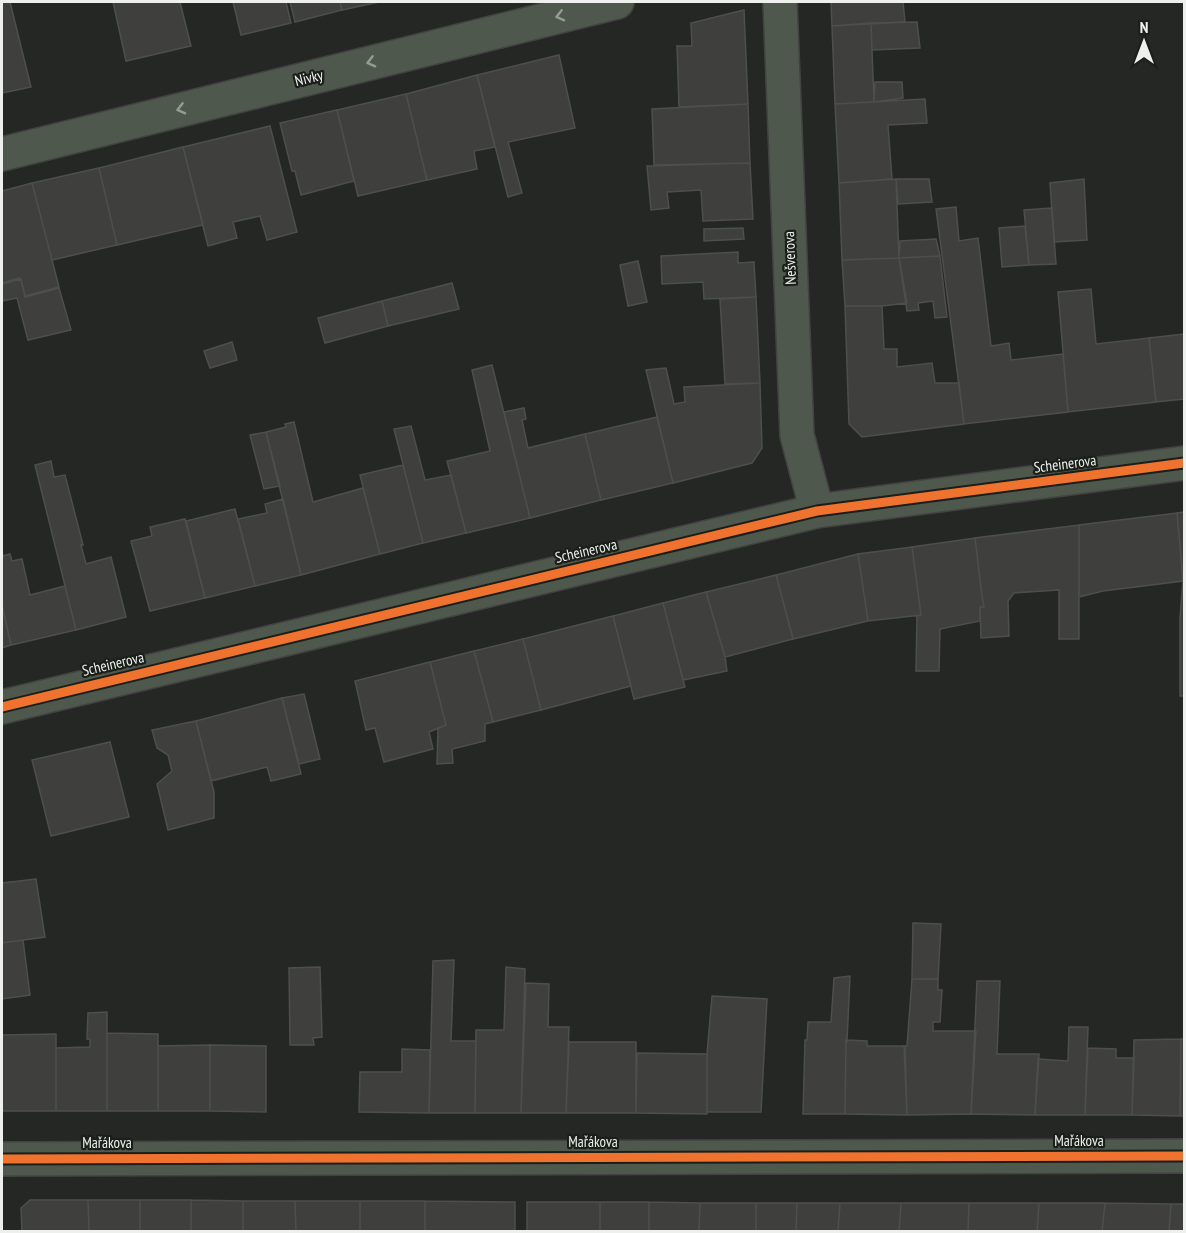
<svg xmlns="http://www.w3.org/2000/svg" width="1186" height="1233" font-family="'PT Sans Narrow',sans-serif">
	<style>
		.building { fill: #3f403e; stroke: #4d4f4d; stroke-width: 1.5 }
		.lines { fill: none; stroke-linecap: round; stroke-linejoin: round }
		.minor-casing { stroke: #414241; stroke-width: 36 }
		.minor { stroke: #4e584c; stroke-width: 33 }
		.cycleway-casing { stroke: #1b1f1a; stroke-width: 13 }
		.cycleway { stroke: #ef722f; stroke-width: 9 }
		.oneway { stroke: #969c94 }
		.labels { text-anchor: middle; stroke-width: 4.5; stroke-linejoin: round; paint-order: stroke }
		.street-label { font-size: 15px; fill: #edf0ed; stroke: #1b1f1a }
	</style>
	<rect width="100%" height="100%" fill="#252724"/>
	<!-- building -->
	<path class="building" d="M2,2H10L31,87L2,93Z
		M113,2H180L191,46L126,61Z
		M233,2H286L291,23L241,35Z
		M290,2H340L342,10L295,22Z
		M340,2H379L342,10Z
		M831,2H903L905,22L832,26Z
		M744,10L748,104L679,107L677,46H692L691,23Z
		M917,22L920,48L872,50L871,23Z
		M871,23L874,102L835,104L832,26Z
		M559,55L575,128L508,142L522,193L508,197L477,75Z
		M477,75L495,147L474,151L477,169L427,180L406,94Z
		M875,82H902L903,98L874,102Z
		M406,94L427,180L358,196L337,110Z
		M925,99L927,123L888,125L892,179L839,183L835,104Z
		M748,104L750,163L654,165L652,109Z
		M337,110L354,181L301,195L295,171H292L280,123Z
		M270,126L297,232L267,240L260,216L233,222L237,238L208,246L183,147Z
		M183,147L203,225L117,245L99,168Z
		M750,163L753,219L703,221L701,190L667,192L669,208L651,210L647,166Z
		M99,168L117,245L52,260L32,183Z
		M896,179H929L932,202L898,204Z
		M896,179L899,258L842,260L839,183Z
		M1084,179L1087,240L1054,242L1050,183Z
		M32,183L59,287L25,296L21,279L19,280V278L2,283V191Z
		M956,207L959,241L978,238L991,346L1009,343L1011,360L1063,354L1068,412L964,424L936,209Z
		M1052,208L1056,264L1029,265L1024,210Z
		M1025,226L1029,265L1002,267L999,228Z
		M743,228L744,239L704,241V229Z
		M936,239L940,256L899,258L900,241Z
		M738,252V263L754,262L756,297L704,299L703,282L662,284L661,256Z
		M940,256L947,317L935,318L933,301L918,303L919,310L907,311L899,258Z
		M899,258L907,303L882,306H845L842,260Z
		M638,261L647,302L628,306L620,265Z
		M21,279L25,297L59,288L71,330L28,340L17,298L2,301V284Z
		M452,283L459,309L388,326L382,301Z
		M1091,289L1096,344L1149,338L1156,402L1068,412L1058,292Z
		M756,297L760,383L725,384L720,299Z
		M382,301L388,326L325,343L318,318Z
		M845,306H882L884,349H897V367L932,363L935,383H959L964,424L862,437L849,424Z
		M1184,334V399L1156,402L1149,338Z
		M232,342L237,360L210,368L204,351Z
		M492,365L530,518L466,533L447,461L490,451L472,370Z
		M666,368L674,404L685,402L684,387L760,383L762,448L752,463L673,483L646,370Z
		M524,408L526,419L522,420L528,448L585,434L601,500L530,518L504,412Z
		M657,417L673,483L601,500L585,434Z
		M294,422L313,502L363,488L380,554L301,575L266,432L286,427L285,424Z
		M411,426L425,480L451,475L466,533L423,543L394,429Z
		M266,432L280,486L264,489L250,435Z
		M51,461L54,477L65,475L83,545H81L86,564L111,557L126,617L76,630L35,465Z
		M403,465L423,543L380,554L360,475Z
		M283,499L301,575L255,586L238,519L267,513L265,504Z
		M235,509L255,586L205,598L186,521Z
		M1184,512V696H1180V618L1183,581L1177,513Z
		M1177,513L1183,581L1103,591L1079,597V525Z
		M185,519L205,598L150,611L131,541L152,536L150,527Z
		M1079,525V639H1059V590L1014,593L1008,601L1009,636L981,638L980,607H984L982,596L975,538Z
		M975,538L982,596L984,607H980V621L940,629L939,671H916L917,616L921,615L912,547Z
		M912,547L921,615L868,621L858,554Z
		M2,551L3,556L10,554L12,561L22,559L30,595L65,586L76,630L11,645L2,605Z
		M858,554L868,621L793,639L776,575Z
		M776,575L793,639L725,657L706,592Z
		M706,592L725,657L727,671L683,680L663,603Z
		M663,603L685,687L634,699L613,616Z
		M2,605L11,645L2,648Z
		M613,616L631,686L541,710L523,639Z
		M523,639L541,710L493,722L474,651Z
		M474,651L493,722L485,724V741L452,749L453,763L437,764L438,728L446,725L430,662Z
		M430,662L446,725L429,732L433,749L384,762L375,728L366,730L355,681Z
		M304,694L320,759L299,764L282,698Z
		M282,698L301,774L271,781L267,767L211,781L196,721Z
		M196,721L214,792V818L168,830L157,784L172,771L168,755L157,748L152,730Z
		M110,742L129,817L51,836L32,760Z
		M36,879L45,937L2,943V883Z
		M913,923L941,924L938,979H912Z
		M23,940L30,995L2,999V943Z
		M454,960L451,1041H476L475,1113H429L433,961Z
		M320,967L322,1037L313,1038L314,1045H290L289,968Z
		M506,967L525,969L521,1113H475L476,1030H504Z
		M850,976L847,1041L846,1040L845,1114H803L805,1040H807L808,1022H831L834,978Z
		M912,979H938V990H942L940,1022H933V1031H976L971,1114L907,1115L905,1046H907Z
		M977,981H1000L997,1054H1039L1035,1115L971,1114Z
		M526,983L549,984L548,1027H569L566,1113H521Z
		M712,996L767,999L761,1112H707V1054Z
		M107,1012V1111H56V1048L90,1047V1039H87L88,1013Z
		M1069,1027H1088L1085,1115H1035L1038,1059L1068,1061Z
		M107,1033L158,1034V1111H107Z
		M56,1034V1111H2V1035Z
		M1181,1039L1180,1116L1132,1115L1134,1040Z
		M1181,1039H1184V1116H1180Z
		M846,1040L867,1041V1046H904L907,1115L845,1114Z
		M569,1042H636V1113H566Z
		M210,1045V1111H158V1046Z
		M210,1045L266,1046V1112L210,1111Z
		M1088,1048L1116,1049V1058H1134L1132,1115H1085Z
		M402,1049L430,1050L429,1113L359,1112L360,1072H402Z
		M637,1053L707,1054V1114L636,1113Z
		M30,1200H88L89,1232H22L21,1208Z
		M88,1200H140V1232H89Z
		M140,1200H191V1232H140Z
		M191,1200L243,1201V1232H191Z
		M243,1201H295L296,1232H243Z
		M295,1201H360V1232H296Z
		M360,1201H425V1232H360Z
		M425,1201L515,1202V1232H425Z
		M527,1202H600V1232H527Z
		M600,1202H649V1232H600Z
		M649,1202L700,1203L699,1232H649Z
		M700,1203H756V1232H699Z
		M756,1203H797L796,1232H756Z
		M797,1203H840L838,1232H796Z
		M840,1203H901L899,1232H838Z
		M901,1203H969L968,1232H899Z
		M969,1203H1039L1037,1232H968Z
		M1039,1203H1105L1102,1232H1037Z
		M1105,1203L1171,1204L1169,1232H1102Z
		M1171,1204H1184V1232H1169Z"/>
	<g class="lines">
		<!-- minor casing -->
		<g class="minor-casing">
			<path id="minor" d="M780,2L797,435L817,511
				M2,154L617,2
				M2,707L817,511L1184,463
				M2,1159L1184,1156"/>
		</g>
		<!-- minor -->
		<use href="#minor" class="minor"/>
		<!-- cycleway casing -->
		<g class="cycleway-casing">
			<path id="cycleway" d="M2,707L817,511L1184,463
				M2,1159L1184,1156"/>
		</g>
		<!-- cycleway -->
		<use href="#cycleway" class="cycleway"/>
	</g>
	<!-- one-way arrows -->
	<defs><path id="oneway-chevron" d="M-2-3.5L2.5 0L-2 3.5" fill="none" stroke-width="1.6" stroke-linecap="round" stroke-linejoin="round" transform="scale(1.5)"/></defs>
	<g class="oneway">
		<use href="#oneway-chevron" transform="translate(560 16) rotate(166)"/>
		<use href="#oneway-chevron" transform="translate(371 62) rotate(166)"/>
		<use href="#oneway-chevron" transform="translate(181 109) rotate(166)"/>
	</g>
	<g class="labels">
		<!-- street labels -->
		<g class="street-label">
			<text transform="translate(309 78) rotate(-14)" y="5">Nivky</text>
			<text transform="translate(790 258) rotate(-92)" y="5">Nešverova</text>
			<text transform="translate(1065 464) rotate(-7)" y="5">Scheinerova</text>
			<text transform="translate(586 551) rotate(-13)" y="5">Scheinerova</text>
			<text transform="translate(113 664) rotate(-13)" y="5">Scheinerova</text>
			<text x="1079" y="1146">Mařákova</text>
			<text x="593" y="1147">Mařákova</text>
			<text x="107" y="1148">Mařákova</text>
		</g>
	</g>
	<!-- border -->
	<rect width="1186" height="1233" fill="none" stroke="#edf0ed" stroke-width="6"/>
	<!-- north arrow -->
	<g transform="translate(1144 42)" stroke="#1b1f1a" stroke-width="4.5" paint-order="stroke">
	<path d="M0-4.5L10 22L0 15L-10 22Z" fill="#edf0ed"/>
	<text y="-9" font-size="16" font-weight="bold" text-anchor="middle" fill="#edf0ed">N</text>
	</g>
</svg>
